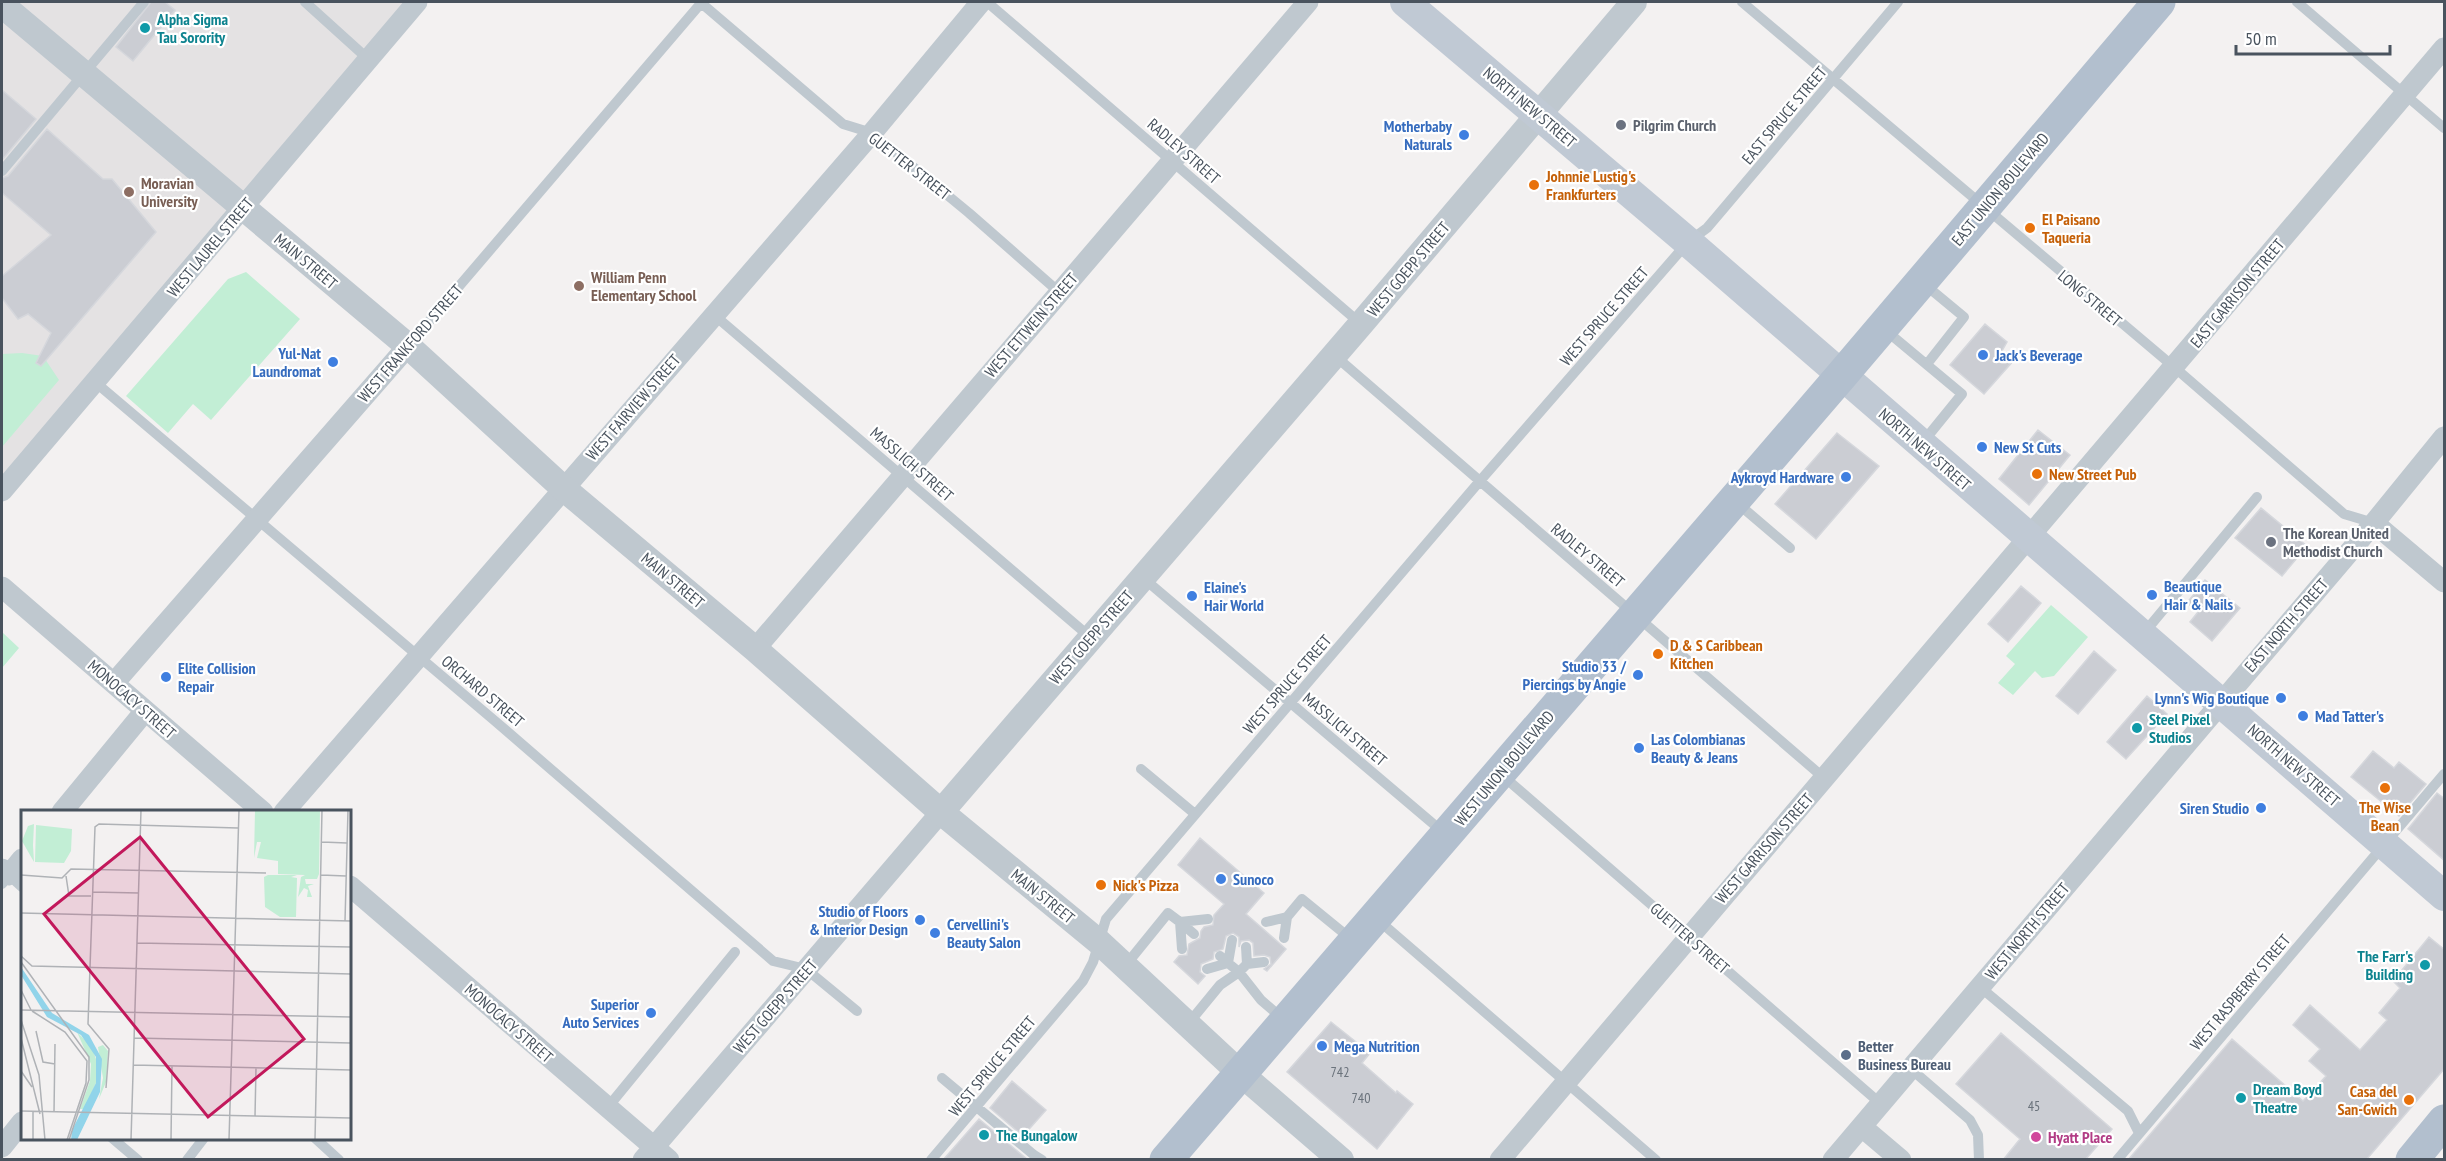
<svg xmlns="http://www.w3.org/2000/svg" width="2446" height="1161" font-family="'PT Sans Narrow',sans-serif">
	<style>
		.education { fill: #e4e2e3 }
		.green { fill: #c2eed5 }
		.building { fill: #cbcdd3; stroke: #d5d7dc; stroke-width: 1.5 }
		.lines { fill: none; stroke-linecap: round; stroke-linejoin: round }
		.service { stroke: #bfc8cf; stroke-width: 10 }
		.minor { stroke: #bfc8cf; stroke-width: 21 }
		.tertiary { stroke: #bfc8cf; stroke-width: 26 }
		.secondary { stroke: #c0c9d4; stroke-width: 30 }
		.primary { stroke: #b2bfce; stroke-width: 33 }
		.culture-dot { fill: #0f9aa8; stroke: #fff; stroke-width: 2 }
		.worship-dot { fill: #6b7280; stroke: #fff; stroke-width: 2 }
		.shop-dot { fill: #3f7fe0; stroke: #fff; stroke-width: 2 }
		.food-dot { fill: #e8710a; stroke: #fff; stroke-width: 2 }
		.education-dot { fill: #8d6e63; stroke: #fff; stroke-width: 2 }
		.service-dot { fill: #5c6f8a; stroke: #fff; stroke-width: 2 }
		.hotel-dot { fill: #d1479c; stroke: #fff; stroke-width: 2 }
		.labels { text-anchor: middle; stroke-width: 4.5; stroke-linejoin: round; paint-order: stroke }
		.number-label { font-size: 14px; fill: #6a727b }
		.culture-label { font-size: 16px; font-weight: bold; fill: #0d838f; stroke: #fff; text-anchor: start }
		.street-label { font-size: 16px; fill: #49535e; stroke: #fff }
		.worship-label { font-size: 16px; font-weight: bold; fill: #5b616d; stroke: #fff; text-anchor: start }
		.shop-label { font-size: 16px; font-weight: bold; fill: #366cbe; stroke: #fff; text-anchor: start }
		.food-label { font-size: 16px; font-weight: bold; fill: #c56008; stroke: #fff; text-anchor: start }
		.education-label { font-size: 16px; font-weight: bold; fill: #785e54; stroke: #fff; text-anchor: start }
		.service-label { font-size: 16px; font-weight: bold; fill: #4e5e75; stroke: #fff; text-anchor: start }
		.hotel-label { font-size: 16px; font-weight: bold; fill: #b23c85; stroke: #fff; text-anchor: start }
		.inset-road { fill: none; stroke: #afb2b6; stroke-width: 1.5 }
		.view { fill: #c2185b; fill-opacity: 0.15; stroke: #c2185b; stroke-width: 3 }
		.inset-edge { fill: none; stroke: #49535e; stroke-width: 3 }
	</style>
	<rect width="100%" height="100%" fill="#f3f1f1"/>
	<!-- education -->
	<path class="education" d="M2,2H418L2,490Z"/>
	<!-- green -->
	<path class="green" d="M246,272L300,319L211,420L193,404L168,433L126,396L228,279Z
		M22,353L43,356L59,380L2,447V354Z
		M2051,605L2088,637L2054,676L2042,678L2035,671L2013,695L1998,683L2015,664L2006,656Z
		M2,632L19,648L2,668Z"/>
	<!-- building -->
	<path class="building" d="M151,2H165L175,10L133,61L116,47Z
		M2,90L36,119L2,160Z
		M47,129L103,179H112L156,232L41,366L36,363L51,333L28,314L18,319L2,298V276L51,235L2,193V178L8,176Z
		M1985,324L2007,342L2002,351L2014,360L1984,394L1950,365Z
		M2038,430L2070,455L2029,505L1999,479Z
		M1837,433L1879,466L1816,539L1775,504Z
		M2261,508L2307,546L2282,576L2235,538Z
		M2205,580L2240,608L2212,641L2190,622L2198,612L2187,603Z
		M2021,586L2041,603L2008,642L1988,624Z
		M2094,651L2116,670L2078,714L2056,696Z
		M2147,696L2167,714L2126,759L2107,742Z
		M2373,751L2394,768L2399,762L2426,784L2399,816L2351,777Z
		M2437,793L2445,799V861L2408,829Z
		M1200,838L1264,893L1246,914L1286,949L1267,971L1264,969L1271,964L1270,957L1264,955L1254,956L1253,943L1249,940L1241,941L1239,947V937L1233,933L1226,936L1223,949L1214,952L1213,959L1201,964L1200,972L1205,976L1198,984L1174,962L1179,956L1187,955L1189,944L1200,938L1201,931L1204,927L1213,925L1214,915L1224,904L1178,865Z
		M2429,937L2445,950V1068L2366,1160H2128L2232,1039L2303,1101L2326,1076L2309,1061L2320,1049L2293,1025L2310,1005L2360,1050L2387,1020L2379,1013L2400,988L2393,981Z
		M1331,1022L1370,1053L1362,1063L1396,1093L1397,1091L1413,1104L1377,1149L1287,1072Z
		M2001,1033L2112,1129L2085,1160H2003L2020,1139L1956,1084Z
		M1012,1081L1046,1110L1023,1136L990,1108Z
		M979,1119L1028,1160H943Z"/>
	<g class="lines">
		<!-- service -->
		<path class="service" d="M305,2L368,59
			M700,2L843,124L872,133L969,213L1059,292
			M987,2L1361,324
			M1742,2L2174,367L2344,514L2374,523
			M2297,2L2444,128
			M2,171L144,2
			M1923,283L1964,317L1927,364
			M713,314L1090,637
			M1884,329L1962,394L1923,442
			M408,346L702,2
			M1334,355L1824,778
			M95,382L495,721L773,961L806,969L857,1011
			M1736,502L1790,548
			M1142,577L1444,833
			M2144,633L2257,497
			M1141,769L1195,814
			M1503,776L1881,1104
			M2,884L9,875L22,887
			M1287,917L1302,899L1351,939
			M1377,919L1656,1160
			M1266,922L1287,917L1284,938
			M1182,949L1180,922L1194,934
			M1220,956L1228,963L1232,940
			M1247,964L1264,962
			M1125,966L1168,913L1180,922L1208,919
			M1207,969L1228,963L1239,972L1261,1000L1283,1019
			M1980,987L2128,1111L2139,1133
			M1188,1024L1220,985L1239,972L1247,964L1246,947
			M1911,1069L1970,1120L1978,1135L1979,1160
			M942,1078L1034,1155L1042,1160
			M608,1107L735,952
			M112,1138L138,1160
			M315,1138L339,1160
			M187,1160L204,1138
			M931,1160L1083,981L1093,962L1106,919L1479,482L1688,242L1707,228L1724,208L1898,2
			M2117,1160L2444,774"/>
		<!-- minor -->
		<path class="minor" d="M2,491L417,2
			M2374,523L2444,582
			M2,587L263,812
			M755,649L1308,2
			M114,683L408,346
			M62,812L145,711
			M284,812L872,133L981,2
			M2,869L9,875L22,859
			M350,886L669,1160
			M1862,1127L1901,1160
			M2,1147L22,1122
			M643,1160L941,812
			M1500,1160L2444,48
			M1833,1160L2374,523L2444,437"/>
		<!-- tertiary -->
		<path class="tertiary" d="M2,5L408,346L563,488L755,649L941,812L1099,942L1240,1073L1341,1160
			M941,812L1361,324L1634,2"/>
		<!-- secondary -->
		<path class="secondary" d="M1405,2L1688,242L2444,896"/>
		<!-- primary -->
		<path class="primary" d="M1166,1160L1841,376L2159,2
			M2412,1160L2444,1121"/>
	</g>
	<!-- markers -->
	<g class="culture-dot">
		<circle cx="145" cy="28" r="6"/>
		<circle cx="2137" cy="728" r="6"/>
		<circle cx="2425" cy="965" r="6"/>
		<circle cx="2241" cy="1098" r="6"/>
		<circle cx="984" cy="1135" r="6"/>
	</g>
	<g class="worship-dot">
		<circle cx="1621" cy="125" r="6"/>
		<circle cx="2271" cy="542" r="6"/>
	</g>
	<g class="shop-dot">
		<circle cx="1464" cy="135" r="6"/>
		<circle cx="1983" cy="355" r="6"/>
		<circle cx="333" cy="362" r="6"/>
		<circle cx="1982" cy="447" r="6"/>
		<circle cx="1846" cy="477" r="6"/>
		<circle cx="2152" cy="595" r="6"/>
		<circle cx="1192" cy="596" r="6"/>
		<circle cx="1638" cy="675" r="6"/>
		<circle cx="166" cy="677" r="6"/>
		<circle cx="2281" cy="698" r="6"/>
		<circle cx="2303" cy="716" r="6"/>
		<circle cx="1639" cy="748" r="6"/>
		<circle cx="2261" cy="808" r="6"/>
		<circle cx="1221" cy="879" r="6"/>
		<circle cx="920" cy="920" r="6"/>
		<circle cx="935" cy="933" r="6"/>
		<circle cx="651" cy="1013" r="6"/>
		<circle cx="1322" cy="1046" r="6"/>
	</g>
	<g class="food-dot">
		<circle cx="1534" cy="185" r="6"/>
		<circle cx="2030" cy="228" r="6"/>
		<circle cx="2037" cy="474" r="6"/>
		<circle cx="1658" cy="654" r="6"/>
		<circle cx="2385" cy="788" r="6"/>
		<circle cx="1101" cy="885" r="6"/>
		<circle cx="2409" cy="1100" r="6"/>
	</g>
	<g class="education-dot">
		<circle cx="129" cy="192" r="6"/>
		<circle cx="579" cy="286" r="6"/>
	</g>
	<circle class="service-dot" cx="1846" cy="1055" r="6"/>
	<circle class="hotel-dot" cx="2036" cy="1137" r="6"/>
	<g class="labels">
		<!-- number labels -->
		<g class="number-label">
			<text x="1340" y="1077">742</text>
			<text x="1361" y="1103">740</text>
			<text x="2034" y="1111">45</text>
		</g>
		<!-- culture labels -->
		<g class="culture-label">
			<text x="157" y="25">Alpha Sigma<tspan x="157" dy="18">Tau Sorority</tspan></text>
			<text x="2149" y="725">Steel Pixel<tspan x="2149" dy="18">Studios</tspan></text>
			<text x="2413" y="962" text-anchor="end">The Farr's<tspan x="2413" dy="18">Building</tspan></text>
			<text x="2253" y="1095">Dream Boyd<tspan x="2253" dy="18">Theatre</tspan></text>
			<text x="996" y="1141">The Bungalow</text>
		</g>
		<!-- street labels -->
		<g class="street-label">
			<text transform="translate(1530 107) rotate(40)" y="6">NORTH NEW STREET</text>
			<text transform="translate(1784 115) rotate(-50)" y="6">EAST SPRUCE STREET</text>
			<text transform="translate(1184 151) rotate(41)" y="6">RADLEY STREET</text>
			<text transform="translate(910 166) rotate(38)" y="6">GUETTER STREET</text>
			<text transform="translate(2000 189) rotate(-50)" y="6">EAST UNION BOULEVARD</text>
			<text transform="translate(210 247) rotate(-50)" y="6">WEST LAUREL STREET</text>
			<text transform="translate(306 261) rotate(40)" y="6">MAIN STREET</text>
			<text transform="translate(1408 269) rotate(-50)" y="6">WEST GOEPP STREET</text>
			<text transform="translate(2237 293) rotate(-50)" y="6">EAST GARRISON STREET</text>
			<text transform="translate(2090 298) rotate(40)" y="6">LONG STREET</text>
			<text transform="translate(1604 316) rotate(-49)" y="6">WEST SPRUCE STREET</text>
			<text transform="translate(1031 325) rotate(-49)" y="6">WEST ETTWEIN STREET</text>
			<text transform="translate(410 343) rotate(-49)" y="6">WEST FRANKFORD STREET</text>
			<text transform="translate(633 407) rotate(-49)" y="6">WEST FAIRVIEW STREET</text>
			<text transform="translate(1925 449) rotate(41)" y="6">NORTH NEW STREET</text>
			<text transform="translate(912 464) rotate(41)" y="6">MASSLICH STREET</text>
			<text transform="translate(1588 555) rotate(40)" y="6">RADLEY STREET</text>
			<text transform="translate(673 580) rotate(40)" y="6">MAIN STREET</text>
			<text transform="translate(2286 625) rotate(-49)" y="6">EAST NORTH STREET</text>
			<text transform="translate(1091 637) rotate(-49)" y="6">WEST GOEPP STREET</text>
			<text transform="translate(1287 684) rotate(-49)" y="6">WEST SPRUCE STREET</text>
			<text transform="translate(483 691) rotate(40)" y="6">ORCHARD STREET</text>
			<text transform="translate(132 699) rotate(41)" y="6">MONOCACY STREET</text>
			<text transform="translate(1345 729) rotate(40)" y="6">MASSLICH STREET</text>
			<text transform="translate(2294 765) rotate(41)" y="6">NORTH NEW STREET</text>
			<text transform="translate(1504 768) rotate(-50)" y="6">WEST UNION BOULEVARD</text>
			<text transform="translate(1764 848) rotate(-49)" y="6">WEST GARRISON STREET</text>
			<text transform="translate(1043 896) rotate(39)" y="6">MAIN STREET</text>
			<text transform="translate(2027 931) rotate(-50)" y="6">WEST NORTH STREET</text>
			<text transform="translate(1690 938) rotate(41)" y="6">GUETTER STREET</text>
			<text transform="translate(2240 992) rotate(-50)" y="6">WEST RASPBERRY STREET</text>
			<text transform="translate(775 1006) rotate(-49)" y="6">WEST GOEPP STREET</text>
			<text transform="translate(509 1023) rotate(41)" y="6">MONOCACY STREET</text>
			<text transform="translate(992 1066) rotate(-50)" y="6">WEST SPRUCE STREET</text>
		</g>
		<!-- worship labels -->
		<g class="worship-label">
			<text x="1633" y="131">Pilgrim Church</text>
			<text x="2283" y="539">The Korean United<tspan x="2283" dy="18">Methodist Church</tspan></text>
		</g>
		<!-- shop labels -->
		<g class="shop-label">
			<text x="1452" y="132" text-anchor="end">Motherbaby<tspan x="1452" dy="18">Naturals</tspan></text>
			<text x="321" y="359" text-anchor="end">Yul-Nat<tspan x="321" dy="18">Laundromat</tspan></text>
			<text x="1995" y="361">Jack's Beverage</text>
			<text x="1994" y="453">New St Cuts</text>
			<text x="1834" y="483" text-anchor="end">Aykroyd Hardware</text>
			<text x="2164" y="592">Beautique<tspan x="2164" dy="18">Hair &amp; Nails</tspan></text>
			<text x="1204" y="593">Elaine's<tspan x="1204" dy="18">Hair World</tspan></text>
			<text x="1626" y="672" text-anchor="end">Studio 33 /<tspan x="1626" dy="18">Piercings by Angie</tspan></text>
			<text x="178" y="674">Elite Collision<tspan x="178" dy="18">Repair</tspan></text>
			<text x="2269" y="704" text-anchor="end">Lynn's Wig Boutique</text>
			<text x="2315" y="722">Mad Tatter's</text>
			<text x="1651" y="745">Las Colombianas<tspan x="1651" dy="18">Beauty &amp; Jeans</tspan></text>
			<text x="2249" y="814" text-anchor="end">Siren Studio</text>
			<text x="1233" y="885">Sunoco</text>
			<text x="908" y="917" text-anchor="end">Studio of Floors<tspan x="908" dy="18">&amp; Interior Design</tspan></text>
			<text x="947" y="930">Cervellini's<tspan x="947" dy="18">Beauty Salon</tspan></text>
			<text x="639" y="1010" text-anchor="end">Superior<tspan x="639" dy="18">Auto Services</tspan></text>
			<text x="1334" y="1052">Mega Nutrition</text>
		</g>
		<!-- food labels -->
		<g class="food-label">
			<text x="1546" y="182">Johnnie Lustig's<tspan x="1546" dy="18">Frankfurters</tspan></text>
			<text x="2042" y="225">El Paisano<tspan x="2042" dy="18">Taqueria</tspan></text>
			<text x="2049" y="480">New Street Pub</text>
			<text x="1670" y="651">D &amp; S Caribbean<tspan x="1670" dy="18">Kitchen</tspan></text>
			<text x="2385" y="813" text-anchor="middle">The Wise<tspan x="2385" dy="18">Bean</tspan></text>
			<text x="1113" y="891">Nick's Pizza</text>
			<text x="2397" y="1097" text-anchor="end">Casa del<tspan x="2397" dy="18">San-Gwich</tspan></text>
		</g>
		<!-- education labels -->
		<g class="education-label">
			<text x="141" y="189">Moravian<tspan x="141" dy="18">University</tspan></text>
			<text x="591" y="283">William Penn<tspan x="591" dy="18">Elementary School</tspan></text>
		</g>
		<!-- service labels -->
		<g class="service-label">
			<text x="1858" y="1052">Better<tspan x="1858" dy="18">Business Bureau</tspan></text>
		</g>
		<!-- hotel labels -->
		<g class="hotel-label">
			<text x="2048" y="1143">Hyatt Place</text>
		</g>
	</g>
	<!-- overview -->
	<g transform="translate(21 810)">
		<rect width="330" height="330" fill="#f3f1f1"/>
		<path d="M234,0H299L298,64L296,69H284L285,74H293L287,76L291,87H286L287,80L283,78L277,87L280,67L284,65L257,64V51L236,48L240,32H236L233,48ZM13,14L12,35L13,52L1,31L7,16ZM15,15L51,19L50,41L43,53L14,52ZM247,65H276L270,67L276,68L275,107H259L244,97L243,67ZM56,222L71,237L77,255L75,273L63,299H59L69,271L70,254ZM82,235L87,241L85,272L78,289L82,268L77,237Z" fill="#c2eed5"/>
		<path d="M0,157L31,203L68,225L81,249L79,282L56,330H50L51,320L75,273V247L60,225L26,207L0,165Z" fill="#91d4ea"/>
		<path class="inset-road" d="M301,32L326,33M0,65L41,68L50,59L245,63M300,65L325,66M45,66L48,86H70M71,82L118,83M0,103L330,111M324,111L327,0M116,133L330,137M0,146L11,156L330,164M0,152L68,247V270L48,330M0,180L10,200M0,200L330,207M11,201L44,222L66,251L65,273L46,330M0,210L18,265L24,330M15,221L22,252L34,254M0,228L19,304M113,228L330,233M112,255L330,260M0,261L11,277M85,278L88,239L67,214L74,17L78,14L217,18M0,301L330,308M12,302V330M33,302L34,234M234,306L235,258M110,330L120,0M150,330L151,256M208,330L218,0M294,330L301,0"/>
		<path class="view" d="M119,27L283,229L187,307L23,104Z"/>
		<rect width="330" height="330" class="inset-edge"/>
	</g>
	<!-- border -->
	<rect width="2446" height="1161" fill="none" stroke="#49535e" stroke-width="6"/>
	<!-- scale -->
	<path d="M2236 45v9h154v-9" fill="none" stroke="#49535e" stroke-width="3"/>
	<text x="2245" y="45" font-size="18" fill="#49535e" stroke="#ffffff" stroke-width="4.5" paint-order="stroke">50 m</text>
</svg>
